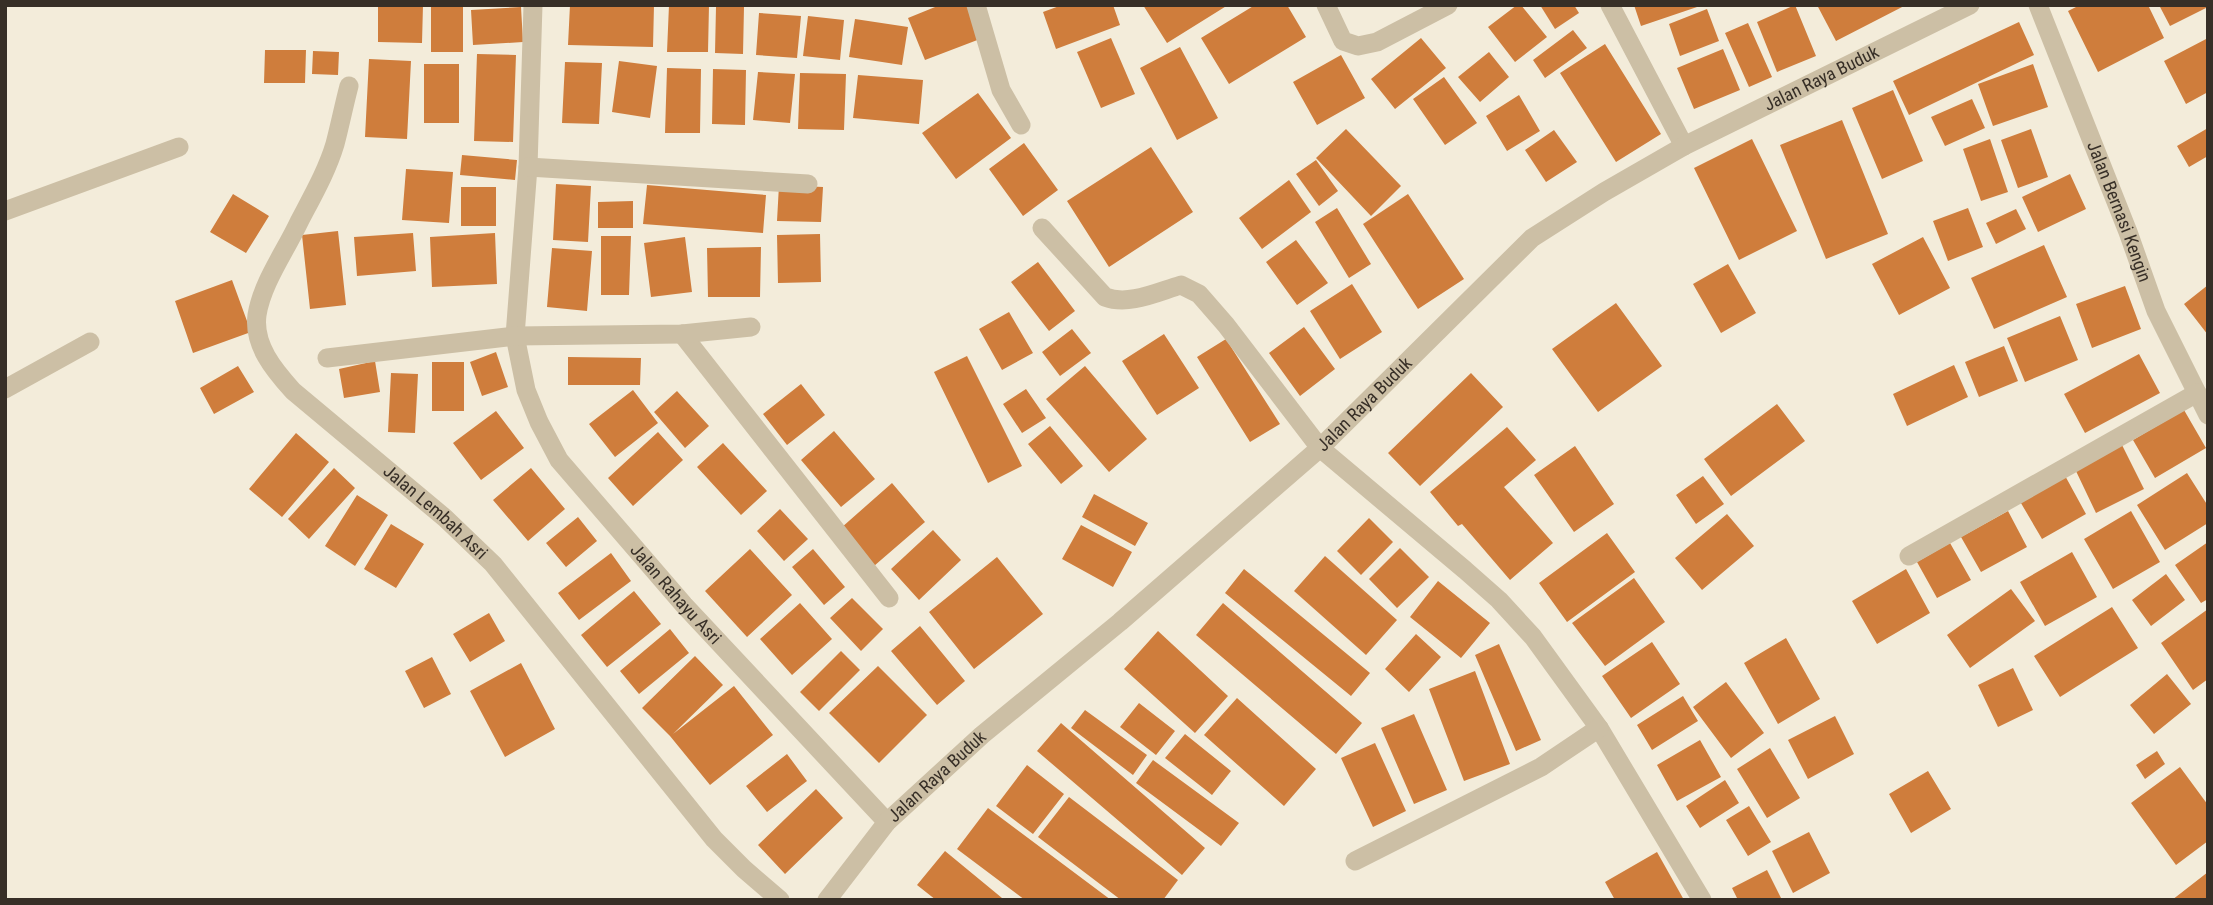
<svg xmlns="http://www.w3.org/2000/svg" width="2213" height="905" font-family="'Roboto Condensed',sans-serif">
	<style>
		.building { fill: #cf7d3c }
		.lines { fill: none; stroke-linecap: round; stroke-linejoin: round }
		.service { stroke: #ccbfa5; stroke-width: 19 }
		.minor { stroke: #ccbfa5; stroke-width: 19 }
		.tertiary { stroke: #ccbfa5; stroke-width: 19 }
		.labels { text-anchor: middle; stroke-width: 5; stroke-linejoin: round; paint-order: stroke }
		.street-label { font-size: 18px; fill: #372f27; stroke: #fbf5e6 }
	</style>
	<rect width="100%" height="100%" fill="#f3ecda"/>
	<!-- building -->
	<path class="building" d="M378,5H423L422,43L378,42Z
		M431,5H463V52H431Z
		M570,5H654L653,47L568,45Z
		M669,5H709L708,52H667Z
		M940,5H967L980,39L925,60L908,18Z
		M1062,5H1113L1120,25L1056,49L1043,12Z
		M1143,5H1228L1167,43Z
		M1255,5H1287L1306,37L1229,84L1201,38Z
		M1517,5H1521L1547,37L1515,62L1488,27Z
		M1540,5H1574L1579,13L1555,29Z
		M1634,5H1700V6L1641,26Z
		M1795,5L1816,56L1777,72L1757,22Z
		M1817,5H1906L1836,41Z
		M2080,5H2148L2164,38L2098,72L2068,11Z
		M2159,5H2208V7L2170,26Z
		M521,7L523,42L473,45L471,10Z
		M716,7H744L743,54L715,53Z
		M1707,9L1719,41L1680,56L1669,24Z
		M759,13L801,16L797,58L756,55Z
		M808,16L844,20L840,60L803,56Z
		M855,19L908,27L902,65L849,57Z
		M2019,22L2034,55L1909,115L1893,81Z
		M1748,23L1772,77L1749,87L1725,33Z
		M1573,30L1587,48L1545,78L1533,60Z
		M1111,38L1135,94L1101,108L1077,52Z
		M1421,38L1446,68L1395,109L1371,79Z
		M2208,38V92L2186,104L2164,61Z
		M1605,44L1661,134L1616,162L1560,73Z
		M1180,47L1218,118L1177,140L1140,68Z
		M1723,49L1740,90L1694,109L1677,68Z
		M265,50H306L305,83H264Z
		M313,51L339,52L338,75L312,74Z
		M1489,52L1509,77L1480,102L1458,77Z
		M477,54L516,55L513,142L474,141Z
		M1341,55L1365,98L1317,125L1293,82Z
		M369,59L411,61L407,139L365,137Z
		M619,61L657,66L650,118L612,112Z
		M565,62L602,63L599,124L562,123Z
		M424,64H459V123H424Z
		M2033,64L2048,107L1993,126L1978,84Z
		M667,68L701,69L700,133H665Z
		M713,69L746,70L745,125L712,124Z
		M758,72L795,74L790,123L753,120Z
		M800,73L846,74L844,130L798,129Z
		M858,75L923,80L919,124L853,118Z
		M1444,77L1477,123L1445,145L1413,99Z
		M1893,90L1923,161L1882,179L1852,108Z
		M978,93L1011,138L956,179L922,133Z
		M1519,95L1540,131L1507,151L1486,116Z
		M1972,99L1985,128L1945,146L1931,117Z
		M1842,120L1888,234L1826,259L1780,145Z
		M2208,128V156L2189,167L2177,146Z
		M1346,129L1401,186L1371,216L1316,158Z
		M2031,129L2048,177L2018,188L2001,140Z
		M1554,130L1577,162L1546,182L1525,150Z
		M1752,139L1797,231L1739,260L1694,168Z
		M1990,139L2008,192L1981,201L1963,149Z
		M1024,143L1058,190L1023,216L989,169Z
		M1151,147L1193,212L1109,267L1067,201Z
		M462,155L517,160L515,180L460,175Z
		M1316,160L1338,191L1319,206L1296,174Z
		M406,169L453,172L449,223L402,220Z
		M2070,174L2086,209L2038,232L2022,197Z
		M1289,180L1311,212L1262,249L1239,218Z
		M556,184L591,186L588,242L553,240Z
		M647,185L766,195L763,233L643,224Z
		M779,185L823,187L821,222L777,221Z
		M461,187H496V226H461Z
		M233,194L269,216L246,253L210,232Z
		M1408,194L1464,279L1418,309L1363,224Z
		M633,201V228H598V202Z
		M1337,208L1371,264L1349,278L1315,222Z
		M1968,208L1983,247L1948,261L1933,221Z
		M2016,209L2026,229L1996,244L1986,223Z
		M338,231L346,305L310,309L302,235Z
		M413,233L416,271L357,276L354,237Z
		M495,233L497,284L432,287L430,237Z
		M820,234L821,282L778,283L777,235Z
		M601,236H631L629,295H601Z
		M685,237L692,292L651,297L644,243Z
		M1923,237L1950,288L1899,315L1872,264Z
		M1296,240L1328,283L1297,305L1266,262Z
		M2044,245L2067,297L1994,329L1971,278Z
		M761,247L760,297H708L707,248Z
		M552,248L592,251L587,311L547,307Z
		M1038,262L1075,311L1049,331L1011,282Z
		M1728,264L1756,313L1721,333L1693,284Z
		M232,280L251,332L193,353L175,301Z
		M1352,284L1382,332L1340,359L1310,311Z
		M2208,285V335L2184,304Z
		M2125,286L2141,329L2092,348L2076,304Z
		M1616,303L1662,366L1598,412L1552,349Z
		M1009,312L1033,353L1002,370L979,329Z
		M2060,316L2078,360L2025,382L2007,338Z
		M1304,327L1335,369L1300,396L1269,353Z
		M1072,329L1091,353L1060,376L1042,352Z
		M1164,334L1199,388L1157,415L1122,361Z
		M1226,339L1280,424L1250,442L1197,357Z
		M2004,346L2018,381L1979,397L1965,362Z
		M496,352L508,387L482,396L470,362Z
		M2139,354L2160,393L2085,433L2064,394Z
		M967,356L1022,466L988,483L934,372Z
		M568,357L641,358L640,385H568Z
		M375,361L380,392L344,398L339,369Z
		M432,362H464V411H432Z
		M1954,365L1968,397L1907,426L1893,394Z
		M238,366L254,392L214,414L200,388Z
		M1085,366L1147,439L1109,472L1046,399Z
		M391,373L418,374L415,433L388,432Z
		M1471,373L1503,407L1420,486L1388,453Z
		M801,384L825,415L787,445L763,414Z
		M1026,389L1046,418L1022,433L1003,404Z
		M633,390L658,423L615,457L589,424Z
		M677,391L709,426L685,448L654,412Z
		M1777,404L1805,441L1731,496L1704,459Z
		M2184,410L2206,448L2155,478L2133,440Z
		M496,411L524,448L481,480L453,443Z
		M1050,426L1083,466L1061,484L1028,444Z
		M1507,427L1536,460L1504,487L1553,543L1510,580L1462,524L1458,526L1430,492Z
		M834,431L875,479L841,507L801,460Z
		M658,432L683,460L633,506L608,478Z
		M296,433L329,462L282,517L249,489Z
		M723,443L767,491L741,515L697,467Z
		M2122,445L2144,489L2096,513L2075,469Z
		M1575,446L1614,504L1574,532L1534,475Z
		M334,468L355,488L309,539L288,519Z
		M531,468L565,509L528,541L493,500Z
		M2063,472L2086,514L2042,539L2018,498Z
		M2187,473L2208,506V523L2165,550L2137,505Z
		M1703,476L1724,504L1696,524L1676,495Z
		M892,483L925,522L874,566L841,528Z
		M1094,494L1148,523L1135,546L1082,517Z
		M357,495L388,515L355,566L325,546Z
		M780,509L808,539L784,561L757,531Z
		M2008,511L2027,547L1981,572L1961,537Z
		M2131,511L2160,562L2113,589L2084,539Z
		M1727,514L1754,546L1702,590L1675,558Z
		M578,517L597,541L566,567L546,543Z
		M1369,518L1393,542L1361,575L1337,551Z
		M391,524L424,544L396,588L364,569Z
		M1081,525L1132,552L1113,587L1062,559Z
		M933,530L961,560L919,600L891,569Z
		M1607,533L1635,572L1567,622L1539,583Z
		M2208,542V599L2201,603L2175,565Z
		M1950,543L1971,580L1937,598L1917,562Z
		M1400,548L1429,577L1397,608L1369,579Z
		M750,549L792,595L747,637L705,591Z
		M813,549L845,587L824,605L792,567Z
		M2072,552L2097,597L2045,626L2020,582Z
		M611,553L631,581L579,620L558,593Z
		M1325,556L1397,620L1366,655L1294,591Z
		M997,557L1043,614L974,669L929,612Z
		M1244,569L1370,673L1351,696L1225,593Z
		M1906,569L1930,613L1877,644L1852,601Z
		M2166,574L2185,600L2151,626L2132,600Z
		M1634,578L1665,622L1605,666L1572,623Z
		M1438,581L1490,623L1461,658L1410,617Z
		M2011,589L2035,621L1970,668L1947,635Z
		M634,591L661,624L607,667L581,635Z
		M852,598L883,629L861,651L830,618Z
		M800,603L832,639L792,675L760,639Z
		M1223,603L1362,723L1336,754L1196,635Z
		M2112,607L2138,648L2060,697L2034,656Z
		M2208,609V679L2193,690L2161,643Z
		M489,613L505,641L470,662L453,634Z
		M920,626L965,681L937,705L891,651Z
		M670,629L689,653L639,694L620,671Z
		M1158,631L1228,696L1195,733L1124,669Z
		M1416,634L1441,657L1409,692L1385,669Z
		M1786,638L1820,699L1778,724L1744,663Z
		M1652,642L1680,684L1631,718L1602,676Z
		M1499,644L1541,740L1516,751L1475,655Z
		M841,651L860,670L819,711L800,692Z
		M695,656L723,685L673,734L734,686L773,735L710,785L670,736L642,708Z
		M432,657L451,694L424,708L405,671Z
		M521,663L555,729L505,757L470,691Z
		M878,666L927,715L879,763L829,713Z
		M2013,668L2033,710L1998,727L1978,685Z
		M1475,671L1510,764L1464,781L1429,689Z
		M2167,674L2191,704L2154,734L2130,705Z
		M1726,682L1764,733L1731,758L1693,707Z
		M1683,696L1698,721L1652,750L1637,725Z
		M1237,698L1316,769L1284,806L1204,735Z
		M1139,703L1175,731L1156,755L1120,727Z
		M1085,710L1147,755L1133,775L1071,728Z
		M1414,714L1447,790L1414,804L1381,728Z
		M1835,716L1854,754L1808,779L1788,740Z
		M1061,723L1205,848L1182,875L1037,751Z
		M1185,734L1231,771L1212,795L1165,758Z
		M1700,740L1721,777L1677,801L1657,765Z
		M1375,743L1406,811L1373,827L1341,758Z
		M1770,748L1800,798L1767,818L1737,769Z
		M2157,751L2165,764L2145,779L2136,765Z
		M787,754L807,781L767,812L746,786Z
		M1153,760L1239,823L1221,846L1136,783Z
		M1027,765L1064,794L1033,834L996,806Z
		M2180,767L2208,805V841L2176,865L2131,803Z
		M1928,771L1951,809L1911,833L1889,794Z
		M1725,780L1739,803L1700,828L1686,806Z
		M816,789L843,818L785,874L758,845Z
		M1069,797L1178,880L1163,900H1121L1038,837Z
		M1749,806L1771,842L1748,856L1726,820Z
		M988,808L1111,900H1025L957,849Z
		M1809,832L1830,873L1793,893L1772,851Z
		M945,851L1002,898L1001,900H936L917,885Z
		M1657,852L1684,900H1615L1605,882Z
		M1767,870L1782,900H1738L1732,888Z
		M2208,872V900H2172Z"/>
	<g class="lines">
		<!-- service -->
		<path class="service" d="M1042,228L1105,297C1129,306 1157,292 1181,285L1199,294L1226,325L1320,448"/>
		<!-- minor -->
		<g class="minor">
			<path id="s1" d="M533,5L528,167L515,336L526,390L539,422L559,460L684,605L887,822"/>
			<path d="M976,5L1001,90L1021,125"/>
			<path d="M1326,5L1343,41L1358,46L1377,42L1448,5"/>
			<path d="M1610,5L1684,146"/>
			<path id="s2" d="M2038,5L2128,232L2156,311L2208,415"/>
			<path id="s3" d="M349,86C344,105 340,125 335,144C327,171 312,197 299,222C285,252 262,283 257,315C253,345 274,370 293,391L445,518L493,564L714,839L744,869L780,900"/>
			<path d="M528,167L808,184"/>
			<path d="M5,211L179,147"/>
			<path d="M682,334L889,598"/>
			<path d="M327,358L515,336L682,334L751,327"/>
			<path d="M5,389L90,342"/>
			<path d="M1320,448L1465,570L1499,600L1533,637L1599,728L1702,900"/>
			<path d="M1909,556L2197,393"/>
			<path d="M1355,861L1541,767L1599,728"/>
		</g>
		<!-- tertiary -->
		<path class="tertiary" id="s4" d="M827,900L887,822L982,735L1120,622L1320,448L1532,238L1604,192L1684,146L1970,5"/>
	</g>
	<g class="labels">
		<!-- street labels -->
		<g class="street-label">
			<text dy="6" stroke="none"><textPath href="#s4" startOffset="1300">Jalan Raya Buduk</textPath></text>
			<text dy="6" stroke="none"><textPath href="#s2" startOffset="222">Jalan Bernasi Kengin</textPath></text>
			<text dy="6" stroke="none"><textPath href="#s4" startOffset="733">Jalan Raya Buduk</textPath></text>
			<text dy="6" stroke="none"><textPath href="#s3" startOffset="522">Jalan Lembah Asri</textPath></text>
			<text dy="6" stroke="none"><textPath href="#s1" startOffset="642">Jalan Rahayu Asri</textPath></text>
			<text dy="6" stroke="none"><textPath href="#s4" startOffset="166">Jalan Raya Buduk</textPath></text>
		</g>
	</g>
	<!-- border -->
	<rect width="2213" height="905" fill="none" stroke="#372f27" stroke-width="14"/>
</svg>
